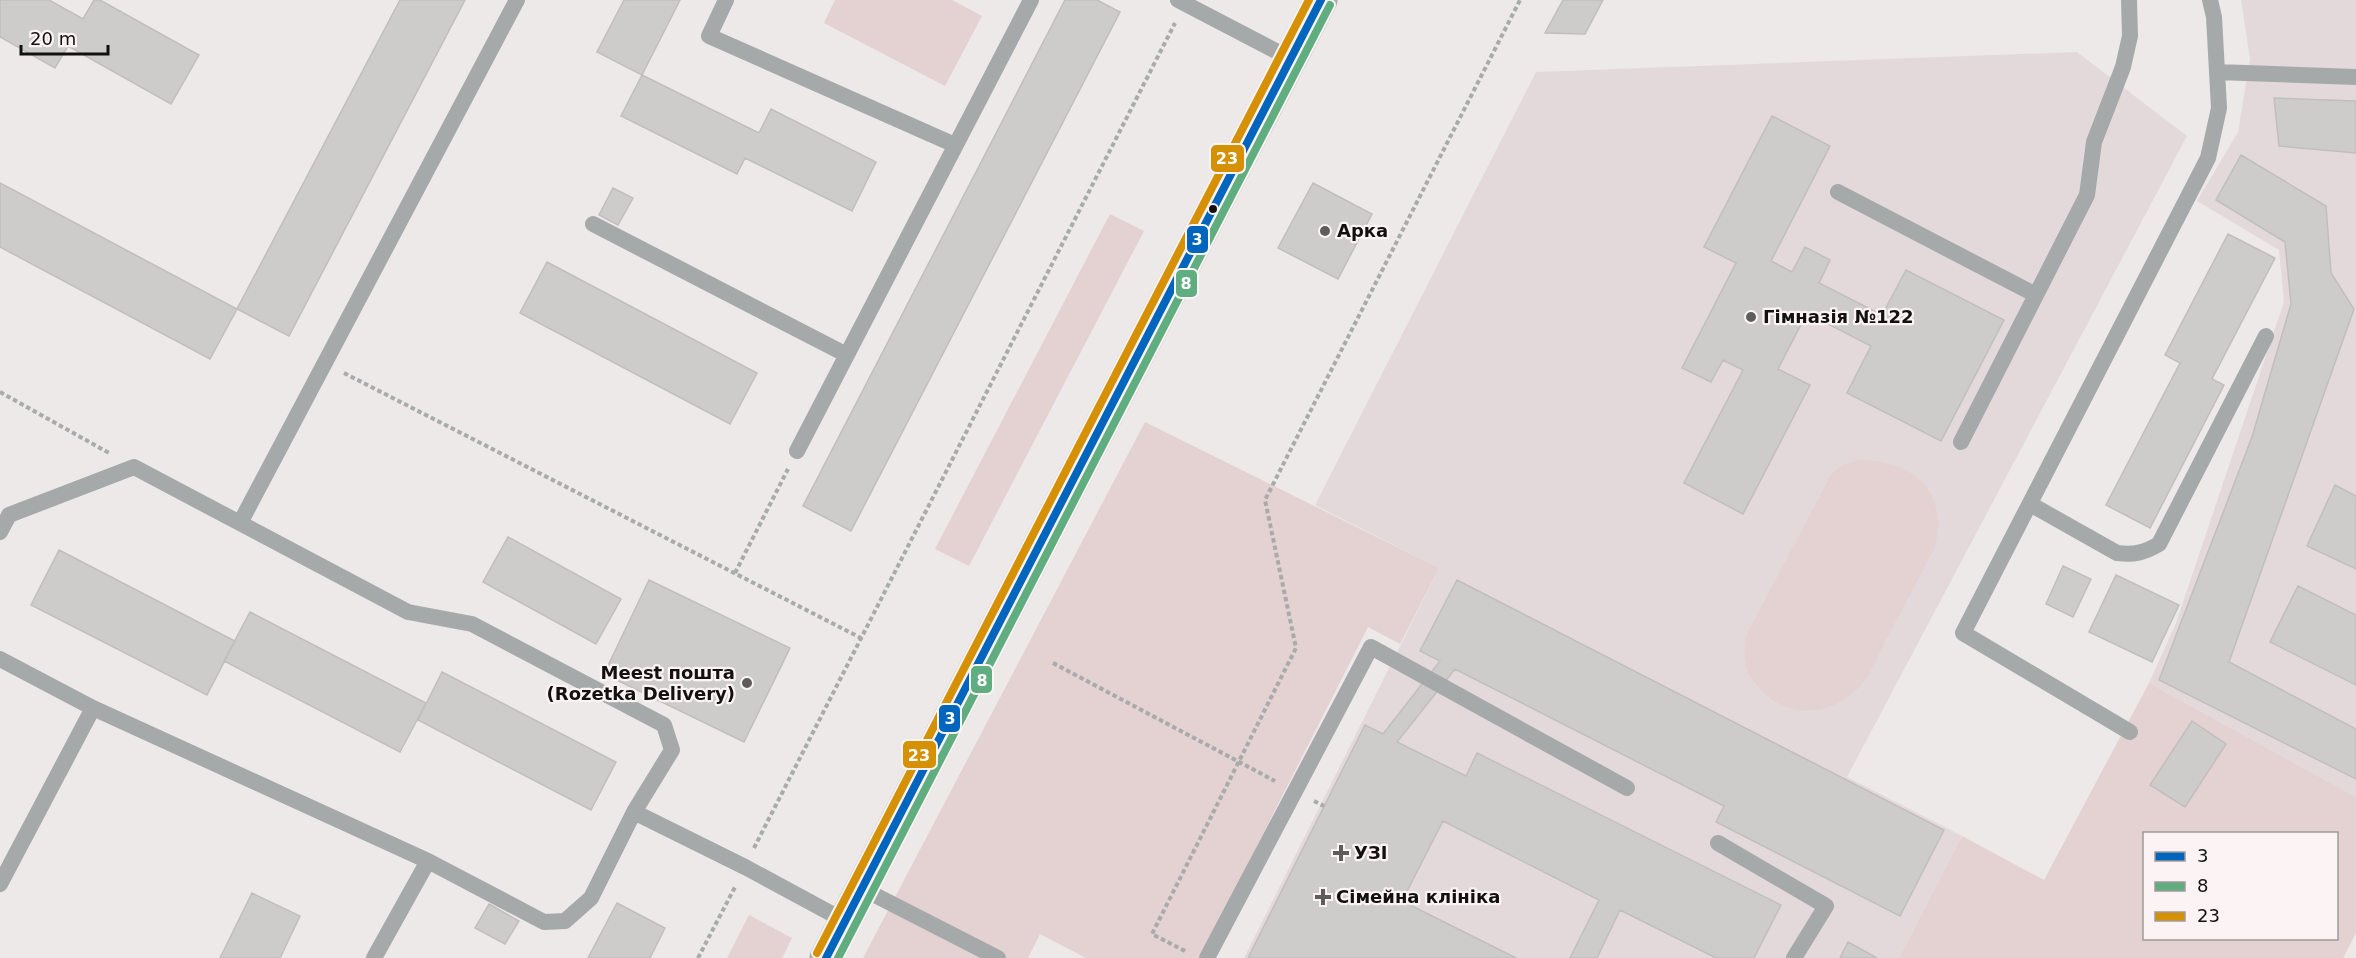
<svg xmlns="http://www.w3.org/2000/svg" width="2356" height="958" font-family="'DejaVu Sans',sans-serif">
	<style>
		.built { fill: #e3d9da }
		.green { fill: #e4d1d1; fill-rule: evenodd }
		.building { fill: #cecbcb; stroke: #c1bebe; stroke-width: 1.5 }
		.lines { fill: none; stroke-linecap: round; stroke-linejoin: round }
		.path { stroke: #a9aaab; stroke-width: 4; stroke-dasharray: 4.5 3; stroke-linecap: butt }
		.lane { stroke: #a6a9aa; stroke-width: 16 }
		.primary { stroke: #aaadad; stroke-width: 33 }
		.bus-1-casing { stroke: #fcf4f4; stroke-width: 12 }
		.bus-2-casing { stroke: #fcf4f4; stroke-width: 12 }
		.bus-3-casing { stroke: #fcf4f4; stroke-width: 12 }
		.bus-1 { stroke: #0065bd; stroke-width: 8 }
		.bus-2 { stroke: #60ad80; stroke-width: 8 }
		.bus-3 { stroke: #d59003; stroke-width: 8 }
		.bus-dot { fill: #131011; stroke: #fcf4f4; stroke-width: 2 }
		.poi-dot { fill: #5f5c5d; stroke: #fcf4f4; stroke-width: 2 }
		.labels { text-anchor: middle; stroke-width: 4.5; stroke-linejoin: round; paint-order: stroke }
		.poi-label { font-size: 18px; font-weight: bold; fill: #131011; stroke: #fcf4f4; text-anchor: start }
		.line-badge { stroke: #fcf4f4; stroke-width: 2 }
		.badge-label { font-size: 16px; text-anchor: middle; font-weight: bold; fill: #fff }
	</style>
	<rect width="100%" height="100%" fill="#ede9e9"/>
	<!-- built -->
	<path class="built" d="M2241,0H2356V797L2149,683L2176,623L2284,302L2279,250L2197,201L2238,132L2250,59Z
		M2077,52L2187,136L1847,777L1962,836L1899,958H1244L1439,568L1315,505L1536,72Z"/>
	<!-- green -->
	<path class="green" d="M835,0H952L982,16L945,86L824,23Z
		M1110,214L1144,231L969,566L935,549Z
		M1145,422L1439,568L1400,644L1368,627L1200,958H1086L1040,934L1028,958H863Z
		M1859,460C1914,461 1948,490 1935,547C1919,578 1902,609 1886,640C1879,653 1873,669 1865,680C1840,713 1796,722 1765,694C1745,675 1741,660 1747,634L1832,473L1843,465Z
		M2149,683L2356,797V933L2343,958H1899L1962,836L2044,880ZM2144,834H2336V938H2144Z
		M749,915L792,938L782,958H727Z"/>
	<!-- building -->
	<path class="building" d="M0,0H49L83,19L94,0H100L199,55L171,104L68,46L55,68L0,37Z
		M400,0H465L289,336L237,309Z
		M624,0H680L642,75L597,52Z
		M1065,0H1097L1120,12L851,531L803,506Z
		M1563,0H1603L1585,34L1545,33Z
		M642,75L759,133L771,109L876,162L852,211L745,158L737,174L621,116Z
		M2274,98L2356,101V153L2279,146Z
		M1772,116L1830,146L1771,261L1792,272L1805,247L1830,260L1819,283L1882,315L1906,270L2004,320L1941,441L1847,393L1871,346L1807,313L1778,369L1810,385L1743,514L1684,483L1743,370L1723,360L1711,382L1682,368L1736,263L1704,247Z
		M2241,155L2326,206L2331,273L2354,309L2229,662L2356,729V779L2159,680L2252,437L2291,304L2285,242L2216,200Z
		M0,183L237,309L210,359L0,247Z
		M1313,183L1372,214L1338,279L1278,248Z
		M613,188L633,198L618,225L599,215Z
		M2228,234L2275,258L2212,379L2224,385L2150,528L2106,505L2180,363L2165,355Z
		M547,262L757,373L730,424L520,313Z
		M2335,485L2356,496V569L2307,546Z
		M508,537L621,599L596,644L483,582Z
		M59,550L235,641L207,695L31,605Z
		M2063,566L2091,579L2073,617L2046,604Z
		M2116,575L2179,605L2152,662L2089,632Z
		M649,580L790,648L744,742L604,674Z
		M1457,580L1944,830L1900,916L1716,822L1724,806L1455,669L1397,742L1466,776L1477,753L1781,905L1754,958H1716L1620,910L1597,958H1570L1599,900L1443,821L1402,901L1516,958H1248L1365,725L1383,734L1440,661L1420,651Z
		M2298,586L2356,615V685L2270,642Z
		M250,612L426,703L400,752L224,661Z
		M442,672L616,762L591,810L418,720Z
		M2192,721L2226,744L2185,807L2150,785Z
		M252,893L300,916L280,958H220Z
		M617,903L665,928L650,958H588Z
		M489,904L519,921L505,944L475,928Z
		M1848,942L1877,958H1840Z"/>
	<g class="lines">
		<!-- path -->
		<path class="path" d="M344,373L861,638
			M0,392L109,453
			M735,573L788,469
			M1053,663L1275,781
			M1314,801L1324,806
			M754,848L1175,23
			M1185,951L1152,934L1296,648L1265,500L1520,0
			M698,958L735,887"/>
		<!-- lane -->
		<path class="lane" d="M726,0L709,36L955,145
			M1178,0L1291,59
			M2217,72L2356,77
			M1838,192L2036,295
			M593,224L847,355
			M1961,442L2087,195L2094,142L2123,67L2130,36L2129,0
			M797,451L1031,0
			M2030,504L2117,553C2134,555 2144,553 2159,544L2266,336
			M240,523L517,0
			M0,532L9,515L134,467L408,612L472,624L664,725L672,750L634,812
			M0,659L93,708
			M2130,732L1963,633L2208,158L2219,108L2214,17L2210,0
			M1718,843L1826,906L1794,958
			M0,884L93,708L428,861L544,922L565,921L591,898L634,812L745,867L845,921
			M863,889L998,958
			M374,958L428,861
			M1207,958L1371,647L1627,788"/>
		<!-- primary -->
		<path class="primary" d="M826,958L1321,0"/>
		<!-- bus-1 casing -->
		<g class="bus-1-casing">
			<path id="bus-1" d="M826,958L1321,0"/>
		</g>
		<!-- bus-2 casing -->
		<g class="bus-2-casing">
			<path id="bus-2" d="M838,958L1330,5"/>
		</g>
		<!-- bus-3 casing -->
		<g class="bus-3-casing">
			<path id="bus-3" d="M817,953L1309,0"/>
		</g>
		<!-- bus-1 -->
		<use href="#bus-1" class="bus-1"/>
		<!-- bus-2 -->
		<use href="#bus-2" class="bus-2"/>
		<!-- bus-3 -->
		<use href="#bus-3" class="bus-3"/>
	</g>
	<!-- markers -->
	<circle class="bus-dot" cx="1213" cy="209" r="5"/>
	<g class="poi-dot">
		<circle cx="1325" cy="231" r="6"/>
		<circle cx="1751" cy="317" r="6"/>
		<circle cx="747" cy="683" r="6"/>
		<path d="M1338 844h6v6h6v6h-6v6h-6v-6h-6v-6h6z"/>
		<path d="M1320 888h6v6h6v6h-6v6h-6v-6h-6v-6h6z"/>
	</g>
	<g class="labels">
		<!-- poi labels -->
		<g class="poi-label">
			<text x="1337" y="237">Арка</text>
			<text x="1763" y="323">Гімназія №122</text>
			<text x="735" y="679" text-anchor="end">Meest пошта<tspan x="735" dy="21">(Rozetka Delivery)</tspan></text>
			<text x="1354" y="859">УЗІ</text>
			<text x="1336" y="903">Сімейна клініка</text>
		</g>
	</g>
	<g class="line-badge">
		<rect x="1210" y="144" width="35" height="29" rx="6" fill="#d59003"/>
		<rect x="1186" y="225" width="23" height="29" rx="6" fill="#0065bd"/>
		<rect x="1175" y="269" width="23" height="29" rx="6" fill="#60ad80"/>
		<rect x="970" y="665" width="23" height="29" rx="6" fill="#60ad80"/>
		<rect x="938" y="704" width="23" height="29" rx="6" fill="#0065bd"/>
		<rect x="902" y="740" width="35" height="29" rx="6" fill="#d59003"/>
	</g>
	<g class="badge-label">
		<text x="1227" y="164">23</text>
		<text x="1197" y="245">3</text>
		<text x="1186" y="289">8</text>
		<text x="982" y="686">8</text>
		<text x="950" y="724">3</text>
		<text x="919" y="761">23</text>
	</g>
	<!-- legend -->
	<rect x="2143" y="832" width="195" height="108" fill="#fcf4f4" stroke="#9f9999" stroke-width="1.5"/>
	<rect x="2155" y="852" width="30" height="9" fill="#0065bd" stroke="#9f9999" stroke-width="1.5"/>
	<text x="2197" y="862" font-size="18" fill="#131011">3</text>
	<rect x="2155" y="882" width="30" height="9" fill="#60ad80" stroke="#9f9999" stroke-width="1.5"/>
	<text x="2197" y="892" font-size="18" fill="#131011">8</text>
	<rect x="2155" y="912" width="30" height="9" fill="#d59003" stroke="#9f9999" stroke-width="1.5"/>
	<text x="2197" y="922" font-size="18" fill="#131011">23</text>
	<!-- scale -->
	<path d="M21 45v9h87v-9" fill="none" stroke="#131011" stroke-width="3"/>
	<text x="30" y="45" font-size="18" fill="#131011" stroke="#fcf4f4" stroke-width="4.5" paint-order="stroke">20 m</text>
</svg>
